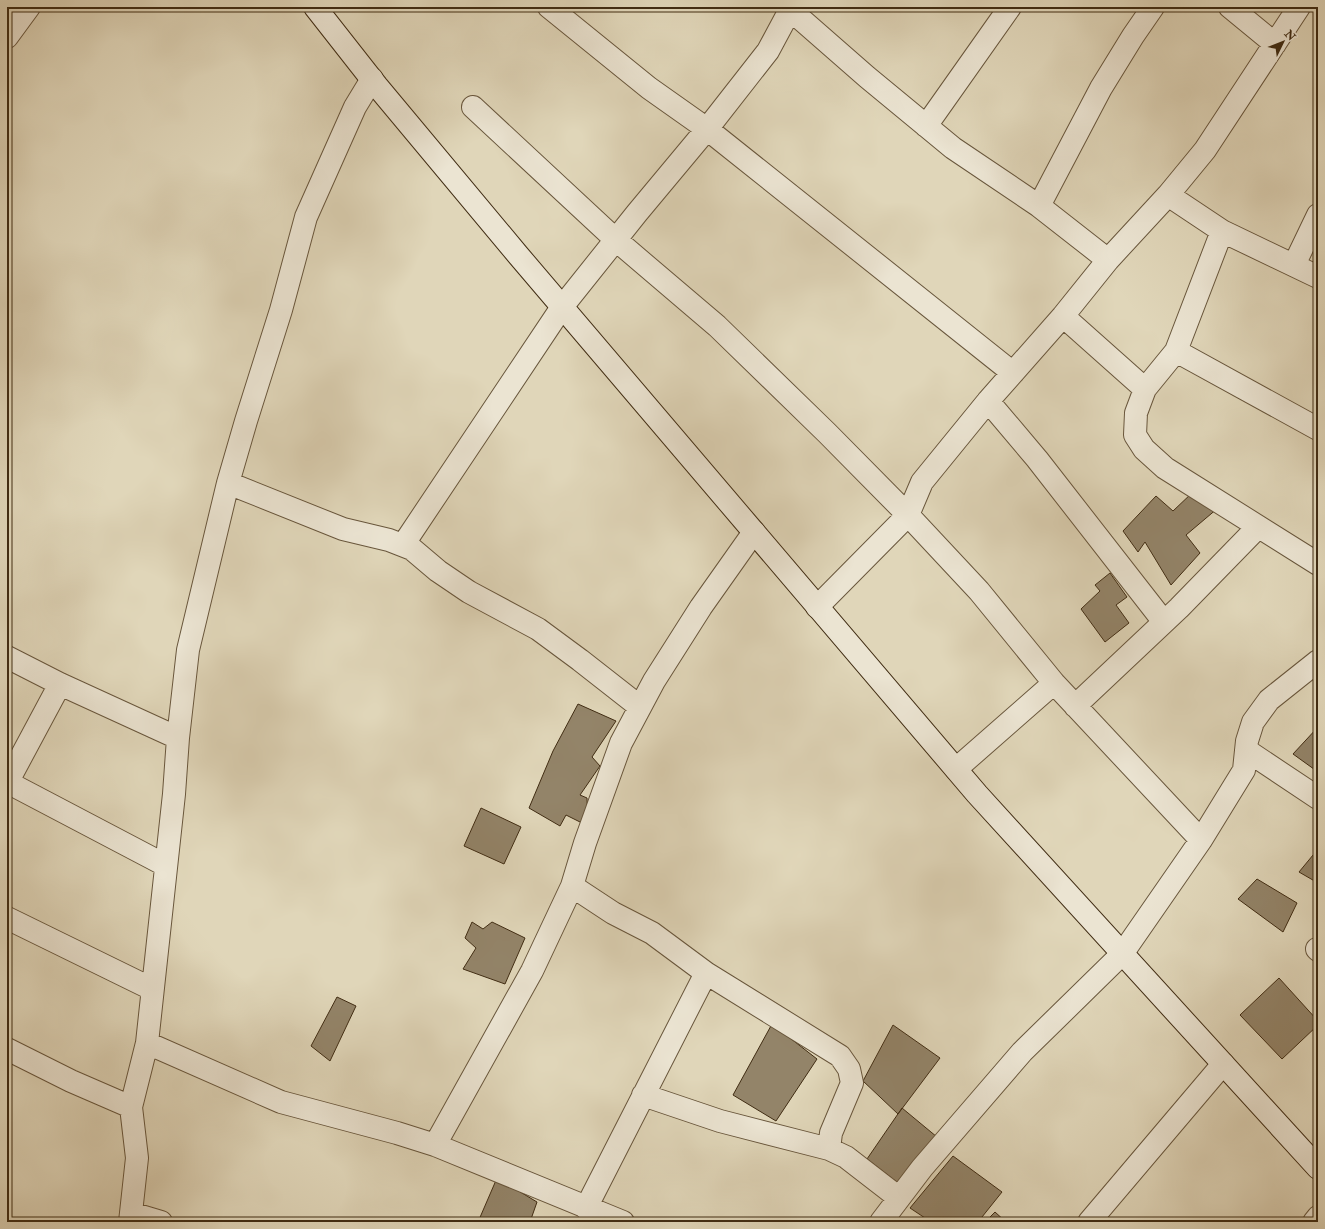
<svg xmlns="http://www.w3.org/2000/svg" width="1325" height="1229" font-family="'IM FELL Double Pica',serif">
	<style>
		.building { fill: #938469; stroke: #402c13 }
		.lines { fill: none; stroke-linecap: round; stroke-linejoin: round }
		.street-casing { stroke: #68563c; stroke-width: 24 }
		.secondary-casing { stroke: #402c13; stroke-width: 24 }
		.street { stroke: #ebe4d2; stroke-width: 22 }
		.secondary { stroke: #ebe4d2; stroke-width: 22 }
	</style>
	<rect width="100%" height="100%" fill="#e0d6b9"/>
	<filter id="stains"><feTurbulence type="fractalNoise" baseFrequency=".005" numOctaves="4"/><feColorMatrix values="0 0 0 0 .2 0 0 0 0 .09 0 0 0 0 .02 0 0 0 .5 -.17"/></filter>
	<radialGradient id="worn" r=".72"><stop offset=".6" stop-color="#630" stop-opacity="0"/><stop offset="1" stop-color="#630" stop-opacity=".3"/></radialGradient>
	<!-- building -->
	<path class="building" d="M1193,492L1218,508L1186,535L1200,553L1171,585L1145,542L1138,552L1123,531L1156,496L1173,511Z
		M1110,573L1127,597L1116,605L1129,623L1105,642L1081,609L1100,591L1095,585Z
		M578,704L616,721L592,757L600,766L580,795L587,798L588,826L566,815L560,826L529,808L553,751Z
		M1318,727V772L1293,754Z
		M481,808L521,827L504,864L464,846Z
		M1318,849V883L1299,872Z
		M1257,879L1297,903L1283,932L1238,899Z
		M472,922L483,929L492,922L525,938L505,984L463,969L476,948L465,938Z
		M1279,978L1318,1021V1025L1282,1059L1240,1015Z
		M337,997L356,1006L330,1061L311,1046Z
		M772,1024L817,1059L776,1121L733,1095Z
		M893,1025L940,1058L898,1114L863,1081Z
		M902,1108L937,1137L898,1183L867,1159Z
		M953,1156L1002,1192L978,1222H931L910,1208Z
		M497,1178L537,1202L530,1222H478Z
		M995,1212L1006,1222H985Z"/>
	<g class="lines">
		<!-- street casing -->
		<g class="street-casing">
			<path id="street" d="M549,7L649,88L707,129L1013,373
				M787,7L867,77L953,148L1039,206L1108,260
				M1230,7L1275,44
				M7,37L29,7
				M473,107L616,240L717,326L827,433L908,515L979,591L1054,683L1201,840
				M926,126L1010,7
				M1168,195L1222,231L1318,277
				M1039,206L1101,88L1133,36L1153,7
				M1222,231L1176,351L1145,389L1136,413L1135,435L1144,449L1165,468L1318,564
				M1294,265L1318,215
				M1063,316L1145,389
				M1176,351L1318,429
				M988,401L1037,459L1164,622
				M228,483L343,529L389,540L412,549L438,571L469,592L538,629L580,660L640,707
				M403,545L562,307L637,213L707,129L768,51L790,10
				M817,607L908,515L922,482L988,401L1063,316L1108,260L1168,195L1205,150L1299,7
				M7,657L60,684L178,738
				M1075,706L1179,608L1258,527
				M1246,750L1318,798
				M956,769L1054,683
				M7,782L165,865
				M7,783L60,684
				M572,886L613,913L652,933L706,973L586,1208
				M7,918L152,989
				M1317,949L1318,950
				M706,973L840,1056L849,1069L852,1083L831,1133L829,1149L846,1157L899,1198
				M147,1043L281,1102L397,1133L435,1145L623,1222
				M7,1049L71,1081L131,1107
				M643,1095L720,1121L829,1149
				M435,1145L532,971L572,886L585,843L621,743L654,681L701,607L754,532
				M131,1213L161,1222
				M130,1222L137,1158L131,1107L147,1043L174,794L178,738L188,650L228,483L246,421L281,310L306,217L355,107L372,79
				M881,1222L922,1168L1022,1052L1122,954L1201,840L1244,770L1247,741L1253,722L1269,700L1318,661
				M1089,1222L1223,1064
				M1314,1222L1318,1217"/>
		</g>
		<!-- secondary casing -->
		<g class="secondary-casing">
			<path id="secondary" d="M315,7L377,86L518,255L977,794L1318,1168"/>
		</g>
		<!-- street -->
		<use href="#street" class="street"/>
		<!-- secondary -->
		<use href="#secondary" class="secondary"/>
	</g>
	<!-- margin -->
	<rect width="1325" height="1229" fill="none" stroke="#e0d6b9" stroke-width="24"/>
	<rect x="8" y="8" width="1309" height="1213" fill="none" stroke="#402c13" stroke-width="2"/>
	<rect x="12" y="12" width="1301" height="1205" fill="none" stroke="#402c13"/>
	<!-- north arrow -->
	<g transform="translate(1283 42) rotate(47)" stroke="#ebe4d2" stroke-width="3" paint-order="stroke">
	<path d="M0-3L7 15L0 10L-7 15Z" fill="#402c13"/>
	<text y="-6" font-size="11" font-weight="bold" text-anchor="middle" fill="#402c13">N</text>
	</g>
	<rect width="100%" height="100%" filter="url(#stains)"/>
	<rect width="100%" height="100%" fill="url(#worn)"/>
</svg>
